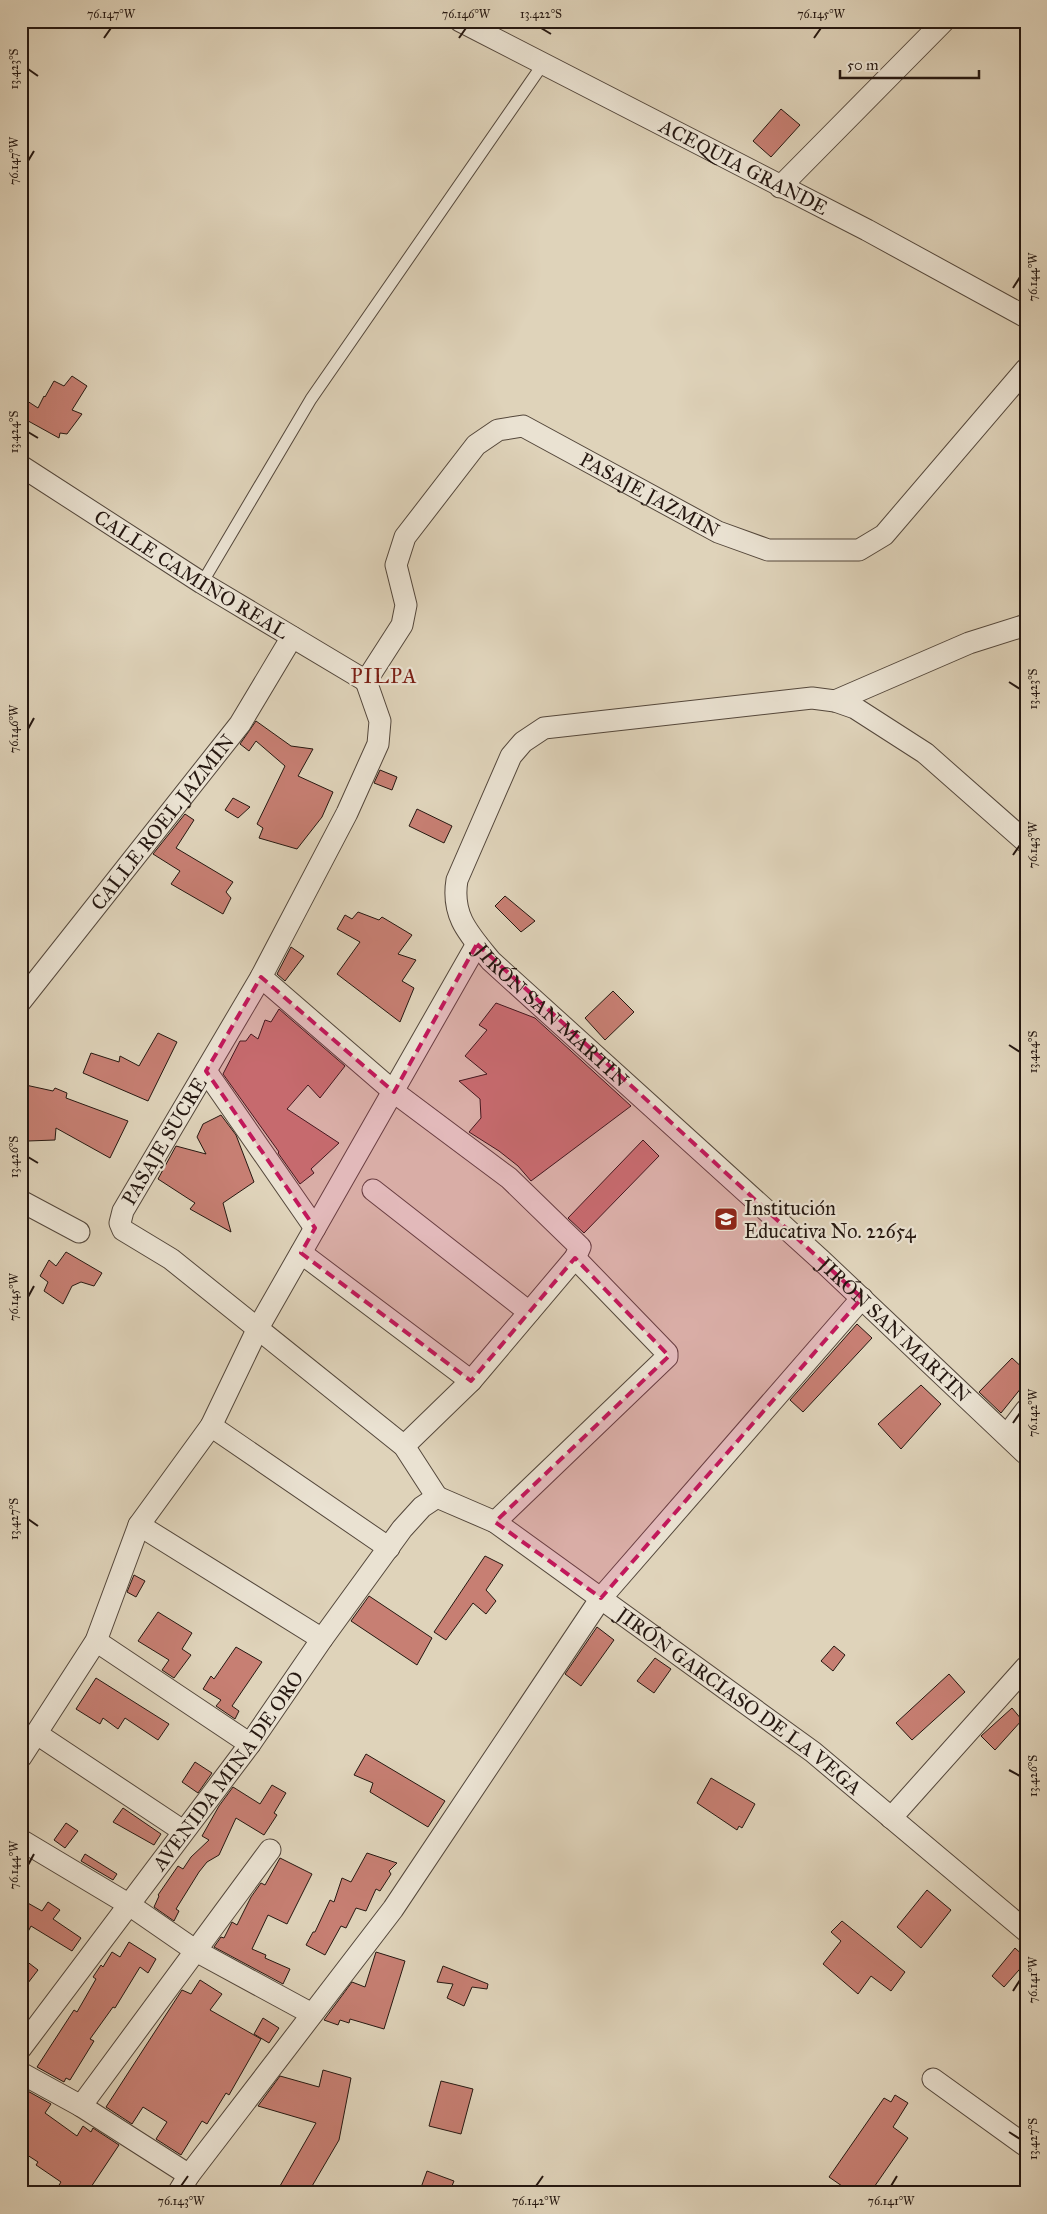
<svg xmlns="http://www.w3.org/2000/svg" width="1047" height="2214" font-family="'IM FELL Great Primer',serif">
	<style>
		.building { fill: #c77f73; stroke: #261811 }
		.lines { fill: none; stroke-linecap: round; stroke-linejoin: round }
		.service-casing { stroke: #54473b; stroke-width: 13 }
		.minor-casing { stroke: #54473b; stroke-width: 23 }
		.service { stroke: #eae2d2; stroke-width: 11 }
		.minor { stroke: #eae2d2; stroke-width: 21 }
		.marked { fill: #c2185b; fill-opacity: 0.2; stroke: #c2185b; stroke-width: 4; stroke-dasharray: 10 6; stroke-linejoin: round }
		.ticks { fill: none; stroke: #261811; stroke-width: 2 }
		.labels { text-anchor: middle; stroke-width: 4.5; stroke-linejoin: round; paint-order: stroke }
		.street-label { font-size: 20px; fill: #261811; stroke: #eae2d2 }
		.poi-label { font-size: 20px; fill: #261811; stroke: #eae2d2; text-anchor: start }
		.neighbourhood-label { font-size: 21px; letter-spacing: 1px; fill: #7a1f14; stroke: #eae2d2 }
		.neatline { fill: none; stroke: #261811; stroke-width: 2 }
		.ticks-label { font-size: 12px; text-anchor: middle; fill: #261811 }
	</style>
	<rect width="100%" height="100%" fill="#dfd3ba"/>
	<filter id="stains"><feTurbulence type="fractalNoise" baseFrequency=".004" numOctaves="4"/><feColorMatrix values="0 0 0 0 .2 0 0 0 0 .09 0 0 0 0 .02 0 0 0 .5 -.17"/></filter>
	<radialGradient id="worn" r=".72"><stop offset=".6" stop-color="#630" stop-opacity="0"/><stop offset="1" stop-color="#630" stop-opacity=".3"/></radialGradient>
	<!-- building -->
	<path class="building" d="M781,109L800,125L771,157L753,141Z
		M72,376L87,386L72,410L82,414L67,434L60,433L59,438L21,417V397L38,408L44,396L45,397L54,381L64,386Z
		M256,721L291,746L313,749L298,776L333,792L322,817L297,849L259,838L263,828L257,824L285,766L256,741L249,751L240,744Z
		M380,770L397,777L392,790L374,783Z
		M233,798L250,807L238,818L225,810Z
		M417,809L452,826L444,843L409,826Z
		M185,814L194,820L176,848L233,882L226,892L231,898L223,914L171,884L180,871L153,854Z
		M505,896L535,921L521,932L495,906Z
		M358,912L379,920L382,917L412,935L398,954L416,960L402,981L414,988L400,1022L337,974L360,942L337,929L345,915L352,919Z
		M291,947L304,956L285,981L277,974Z
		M613,991L634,1012L605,1040L585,1018Z
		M496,1003L535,1018L631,1106L531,1181L518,1166L499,1151L469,1132L481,1118L480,1099L459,1081L487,1074L465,1056L487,1030L479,1025Z
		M279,1009L345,1066L320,1098L308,1085L287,1109L339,1143L311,1169L314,1173L300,1184L278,1153L279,1152L223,1074L240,1041H246L251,1034L258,1039L265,1020L271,1022Z
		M158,1033L177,1042L148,1101L83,1073L91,1053L119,1062L120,1056L139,1066Z
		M21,1084L53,1091L55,1088L67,1093L66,1098L128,1121L110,1158L56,1128L55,1140L28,1141V1120L21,1118Z
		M221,1115L236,1135L254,1182L223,1203L231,1232L190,1209L195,1203L158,1179L176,1146L206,1154L197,1137L203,1124Z
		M643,1140L659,1156L584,1233L568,1218Z
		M66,1252L102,1273L94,1286L81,1282L72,1286L63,1304L44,1291L48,1282L40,1276L49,1260L56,1266Z
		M857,1324L872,1338L803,1412L790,1400Z
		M1012,1358L1026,1371V1382L1001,1413L979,1392Z
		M921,1385L941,1404L901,1449L878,1424Z
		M485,1556L503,1565L486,1590L496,1601L486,1614L473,1603L446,1640L434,1632Z
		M134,1575L145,1581L136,1597L127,1592Z
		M369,1596L432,1638L417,1665L351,1621Z
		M158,1612L192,1633L182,1649L191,1655L174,1678L162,1670L169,1660L138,1641Z
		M597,1627L614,1640L581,1686L565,1674Z
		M834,1646L845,1655L833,1671L821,1661Z
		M236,1647L262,1662L232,1706L239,1711L235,1719L216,1706L221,1700L203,1689L211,1676L214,1679Z
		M655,1658L671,1669L654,1693L637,1681Z
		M949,1674L965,1692L912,1740L896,1723Z
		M96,1678L169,1724L158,1740L125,1718L118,1729L103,1718L100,1724L76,1709Z
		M1012,1708L1022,1720L995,1750L981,1736Z
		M366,1754L445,1801L428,1827L370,1792L373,1783L354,1775Z
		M195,1762L212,1773L198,1793L182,1782Z
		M711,1778L755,1804L742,1828L739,1826L737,1830L697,1803Z
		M272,1785L286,1793L274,1813L277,1815L264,1835L236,1818L219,1855L207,1862L199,1872L176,1909L179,1911L174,1921L154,1907L159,1896L158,1895L178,1866L183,1869L191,1857L209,1840L202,1836L219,1806L233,1787L260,1804Z
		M123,1808L161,1834L154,1845L113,1822Z
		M66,1823L78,1831L65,1848L54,1840Z
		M367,1853L397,1863L389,1871L391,1874L380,1891L376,1889L366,1911L356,1908L346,1928L341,1926L325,1955L306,1945L313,1932H315L330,1900L334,1902L342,1878L351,1882Z
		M85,1854L117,1874L113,1880L81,1861Z
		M280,1858L312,1874L287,1924L268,1915L252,1949L266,1955L265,1958L290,1969L283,1984L214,1947L221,1937L224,1938L232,1922L237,1925L251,1897L261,1883L265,1885Z
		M927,1890L951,1910L921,1948L897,1927Z
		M26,1902L42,1911L48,1902L60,1910L53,1919L81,1938L72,1951L31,1926L21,1945V1910Z
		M842,1921L905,1972L891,1991L871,1976L858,1994L823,1964L841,1941L831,1932Z
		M129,1942L156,1959L148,1973L140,1967L115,2008L113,2007L90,2039L94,2041L70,2080L66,2078L64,2082L37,2067L74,2010L77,2012L96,1979L93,1977L101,1965L103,1967L112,1952L120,1957Z
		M1015,1948L1026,1958V1962L1004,1987L992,1976Z
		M376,1952L405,1961L384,2029L350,2019L349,2023L340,2020L338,2025L324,2020L352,1982L365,1987Z
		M21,1957L38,1970L21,1992Z
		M443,1966L488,1984L487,1989L472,1987L464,2006L447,1998L453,1984L437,1982Z
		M200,1980L222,1994L210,2010L261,2039L229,2095L226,2093L207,2124L202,2121L181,2155L156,2139L167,2122L143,2107L132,2124L106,2107L182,1990L191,1994Z
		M263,2018L279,2028L269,2043L254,2034Z
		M323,2070L351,2078L339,2140L308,2193H276L316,2123L258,2106L280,2076L319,2087Z
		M441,2081L473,2089L461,2134L429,2126Z
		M24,2089L51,2104L45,2113L77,2136L83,2126L91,2132L93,2128L119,2145L87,2193H54L61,2182L36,2165L38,2162L21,2151V2093Z
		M895,2095L908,2103L893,2127L908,2138L870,2193H838L842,2186L829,2177L884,2098L891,2102Z
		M427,2171L454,2181L449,2193H419Z"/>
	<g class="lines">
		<!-- service casing -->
		<g class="service-casing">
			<path id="service" d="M202,583L311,399L543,64"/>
		</g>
		<!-- minor casing -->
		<g class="minor-casing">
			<g id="minor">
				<path id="s1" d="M460,21L867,230L1026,317"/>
				<path d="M780,187L944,21"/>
				<path id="s2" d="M21,466L202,583L366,681"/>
				<path d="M366,681L380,721L378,744L347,813L261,977L123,1211L120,1223L123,1230L171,1259L404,1446L437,1497"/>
				<path id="s3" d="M366,681L402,625L406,605L396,565L405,537L476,445L498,430L523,426L718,532L768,550H859L884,535L1026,369"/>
				<path d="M835,701L969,643L1026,625"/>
				<path id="s4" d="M1026,842L925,753L855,708L835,701L812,698L544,728L523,742L511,756L457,880C451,916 469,934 491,961L821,1260L1026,1454"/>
				<path d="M261,977L394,1092L509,1178L580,1247L575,1258L471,1381L404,1446"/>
				<path id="s5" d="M21,1001L240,724L292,637"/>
				<path d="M206,1071L315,1228"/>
				<path d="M373,1190L529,1312"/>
				<path d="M21,1201L79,1232"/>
				<path d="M301,1253L471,1381"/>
				<path d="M211,1426L389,1548"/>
				<path d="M1007,1435L1026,1410"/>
				<path id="s6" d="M437,1497L495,1522L813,1752L1026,1931"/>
				<path d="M495,1522L667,1357V1353L575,1258"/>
				<path d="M139,1525L322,1639"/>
				<path d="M96,1641L250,1744"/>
				<path d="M37,1734L183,1831"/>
				<path d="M21,1757L96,1641L139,1525L211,1426L258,1328L477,944"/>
				<path d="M891,1818L1026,1667"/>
				<path d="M21,1840L128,1904L196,1951L312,2014"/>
				<path id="s7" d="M21,2048L250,1744L322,1639L402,1529L422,1507L437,1497"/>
				<path d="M21,2073L81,2106L189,2175"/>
				<path d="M933,2079L1026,2146"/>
				<path d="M81,2106L270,1850"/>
				<path d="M178,2193L189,2175L393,1909L601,1598L862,1298"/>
			</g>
		</g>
		<!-- service -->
		<use href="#service" class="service"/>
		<!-- minor -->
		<use href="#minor" class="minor"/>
	</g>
	<!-- marked area -->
	<path class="marked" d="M477,944L862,1298L601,1598L495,1522L669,1356L575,1258L471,1381L301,1253L315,1228L206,1071L261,977L394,1092Z"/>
	<!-- ticks -->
	<path class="ticks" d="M541,28L551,34M104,38L111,28M459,38L466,28M814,38L821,28M28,69L38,76M28,161L34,151M1013,288L1020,277M28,432L38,438M1009,682L1020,689M28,729L34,718M1013,855L1020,845M1009,1045L1020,1052M28,1157L38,1163M28,1297L34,1286M1013,1423L1020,1413M28,1519L38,1526M1009,1770L1020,1776M28,1865L34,1854M1013,1991L1020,1980M1009,2132L1020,2139M181,2186L188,2176M536,2186L543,2176M891,2186L897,2176"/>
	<!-- icons -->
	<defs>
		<g id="school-square" transform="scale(1.25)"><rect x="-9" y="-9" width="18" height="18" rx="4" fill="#8f2418" stroke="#eae2d2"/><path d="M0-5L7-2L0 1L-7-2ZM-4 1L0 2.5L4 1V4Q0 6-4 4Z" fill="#fff"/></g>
	</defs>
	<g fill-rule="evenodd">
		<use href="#school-square" x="726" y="1219"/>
	</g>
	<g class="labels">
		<!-- street labels -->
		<g class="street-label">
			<text dy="7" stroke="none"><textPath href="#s1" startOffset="319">ACEQUIA GRANDE</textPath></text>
			<text dy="7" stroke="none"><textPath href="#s3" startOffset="470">PASAJE JAZMIN</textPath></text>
			<text dy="7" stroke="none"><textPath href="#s2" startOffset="202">CALLE CAMINO REAL</textPath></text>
			<text dy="7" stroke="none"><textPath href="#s5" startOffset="228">CALLE ROEL JAZMIN</textPath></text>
			<text dy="7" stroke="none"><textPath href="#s4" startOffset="884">JIRÓN SAN MARTIN</textPath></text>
			<text transform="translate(164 1141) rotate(-59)" y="7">PASAJE SUCRE</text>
			<text dy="7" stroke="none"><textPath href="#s4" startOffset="1349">JIRÓN SAN MARTIN</textPath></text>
			<text dy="7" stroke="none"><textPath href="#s6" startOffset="366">JIRÓN GARCIASO DE LA VEGA</textPath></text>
			<text dy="7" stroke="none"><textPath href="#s7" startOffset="346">AVENIDA MINA DE ORO</textPath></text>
		</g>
		<!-- poi labels -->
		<g class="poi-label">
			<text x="744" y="1215">Institución<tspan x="744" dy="23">Educativa No. 22654</tspan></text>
		</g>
		<!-- neighbourhood labels -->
		<g class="neighbourhood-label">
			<text x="384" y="683">PILPA</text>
		</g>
	</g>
	<!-- margin -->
	<rect width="1047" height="2214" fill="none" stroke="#dfd3ba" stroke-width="55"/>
	<!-- scale -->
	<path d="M840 70v8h139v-8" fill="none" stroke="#261811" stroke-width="2.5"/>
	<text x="847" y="70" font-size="15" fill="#261811" stroke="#eae2d2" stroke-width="4" paint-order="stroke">50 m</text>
	<rect x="28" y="28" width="992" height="2158" class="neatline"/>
	<g class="ticks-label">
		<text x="111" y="18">76.147°W</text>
		<text x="466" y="18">76.146°W</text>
		<text x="541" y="18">13.422°S</text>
		<text x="821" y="18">76.145°W</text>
		<text transform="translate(14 69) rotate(-90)" y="4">13.423°S</text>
		<text transform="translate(14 161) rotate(-90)" y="4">76.147°W</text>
		<text transform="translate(1033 277) rotate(-90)" y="4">76.144°W</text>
		<text transform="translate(14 432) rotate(-90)" y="4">13.424°S</text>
		<text transform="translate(1033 689) rotate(-90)" y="4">13.423°S</text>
		<text transform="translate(14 729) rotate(-90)" y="4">76.146°W</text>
		<text transform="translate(1033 845) rotate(-90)" y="4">76.143°W</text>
		<text transform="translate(1033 1052) rotate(-90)" y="4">13.424°S</text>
		<text transform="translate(14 1157) rotate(-90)" y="4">13.426°S</text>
		<text transform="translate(14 1297) rotate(-90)" y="4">76.145°W</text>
		<text transform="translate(1033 1413) rotate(-90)" y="4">76.142°W</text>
		<text transform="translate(14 1519) rotate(-90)" y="4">13.427°S</text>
		<text transform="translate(1033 1776) rotate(-90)" y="4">13.426°S</text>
		<text transform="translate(14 1865) rotate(-90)" y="4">76.144°W</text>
		<text transform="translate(1033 1980) rotate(-90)" y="4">76.141°W</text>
		<text transform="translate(1033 2139) rotate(-90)" y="4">13.427°S</text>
		<text x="181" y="2205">76.143°W</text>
		<text x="536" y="2205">76.142°W</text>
		<text x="891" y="2205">76.141°W</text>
	</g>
	<rect width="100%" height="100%" filter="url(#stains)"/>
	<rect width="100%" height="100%" fill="url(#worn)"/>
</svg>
